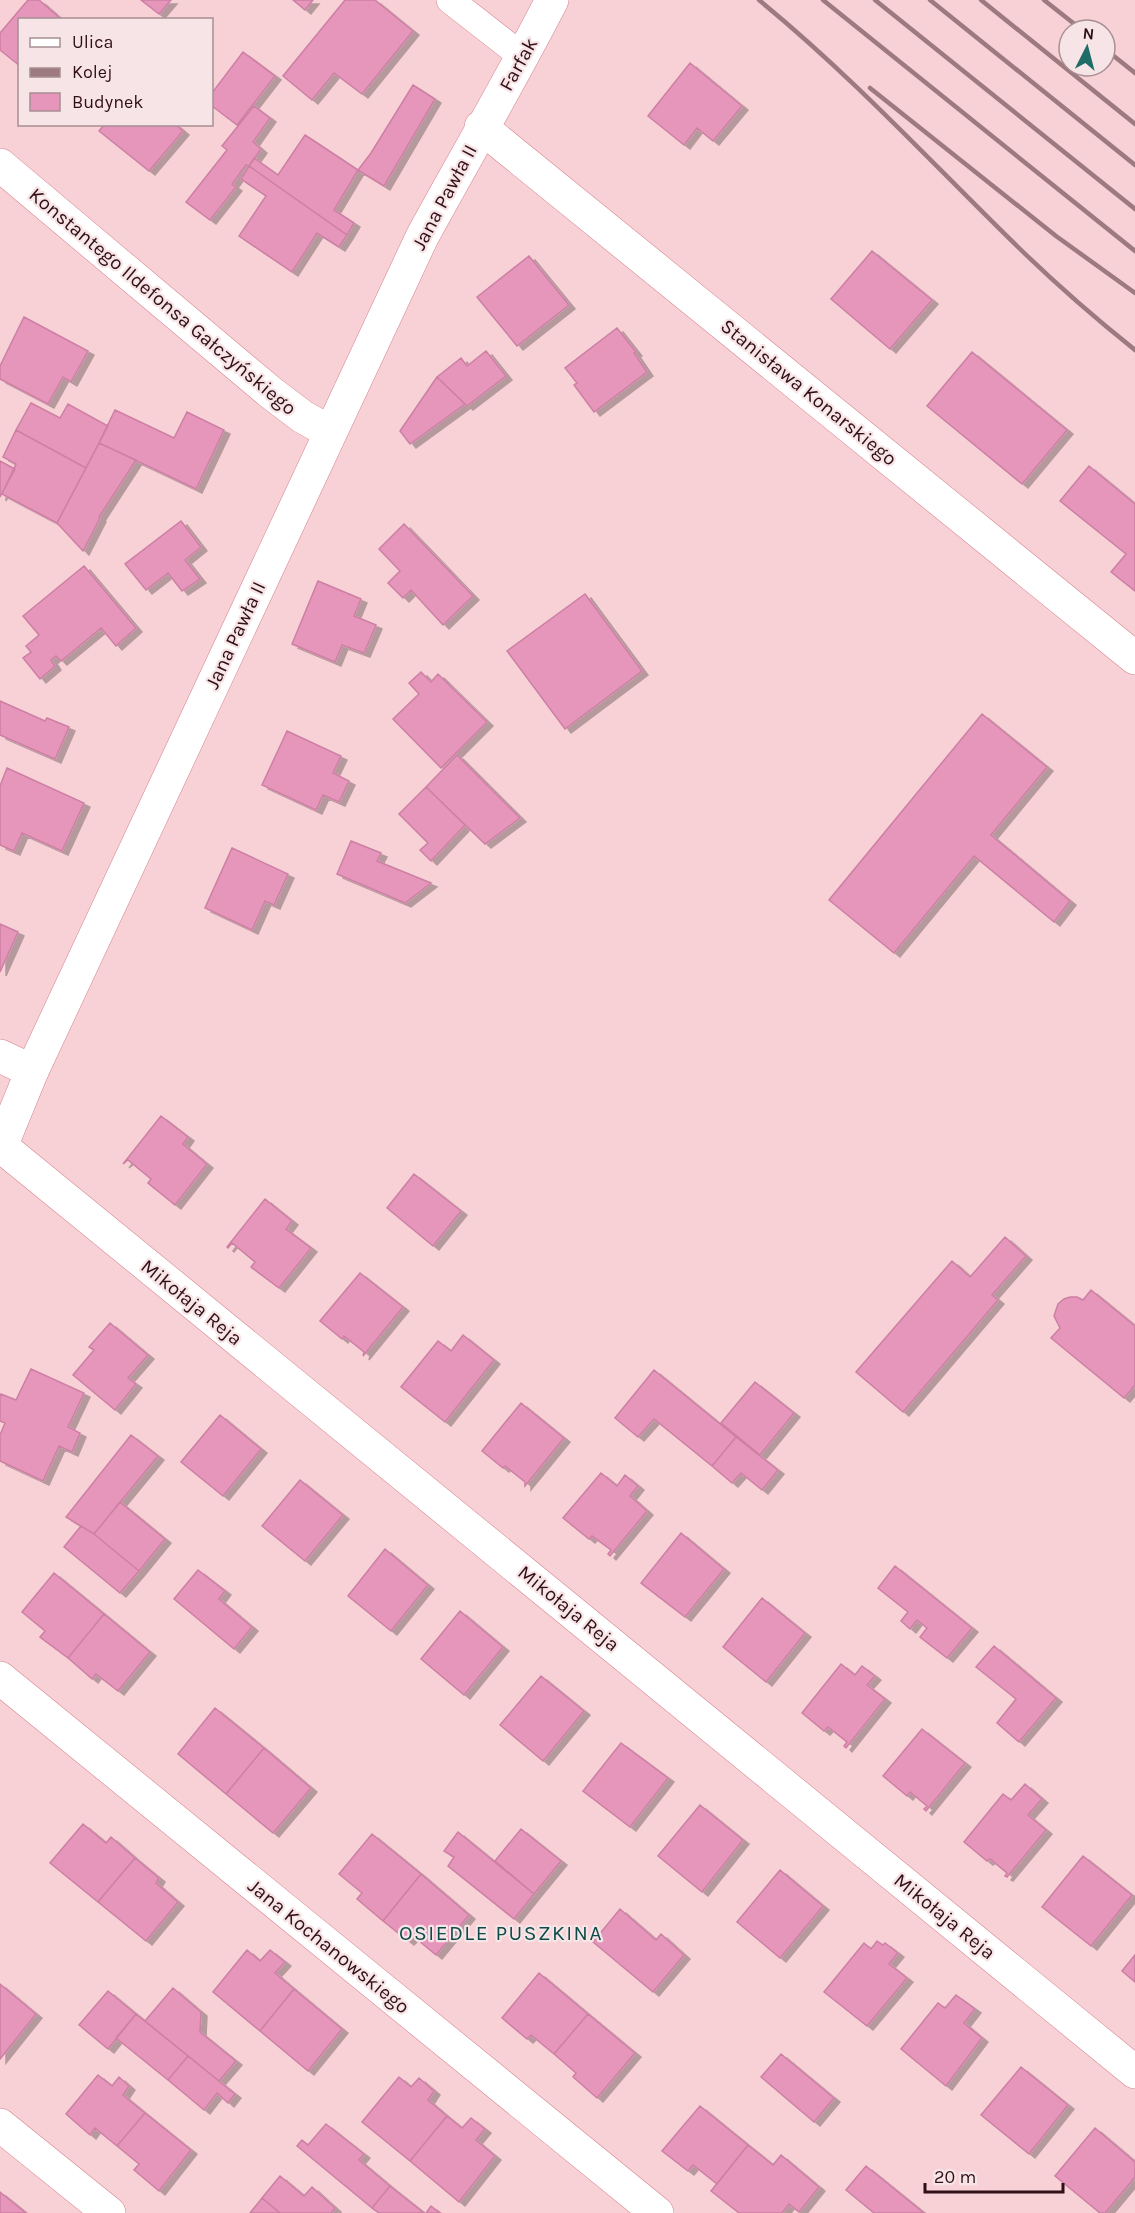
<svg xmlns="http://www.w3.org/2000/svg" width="1135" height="2213" font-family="Karla,sans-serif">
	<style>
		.building { fill: #e696bb; stroke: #cd7fa4; stroke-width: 1.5; filter: url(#shadow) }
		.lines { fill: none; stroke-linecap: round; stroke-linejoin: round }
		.lane-casing { stroke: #d7828f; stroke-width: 28 }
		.street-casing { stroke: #d7828f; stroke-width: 34 }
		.secondary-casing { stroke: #d7828f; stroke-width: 34 }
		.lane { stroke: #fff; stroke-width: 27 }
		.street { stroke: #fff; stroke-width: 33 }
		.secondary { stroke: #fff; stroke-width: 33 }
		.rail { stroke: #9d7a7f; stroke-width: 4.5 }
		.labels { text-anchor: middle; stroke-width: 4.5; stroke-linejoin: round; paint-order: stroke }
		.street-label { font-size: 20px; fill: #300f16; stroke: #f7e4e6 }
		.neighbourhood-label { font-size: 21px; letter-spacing: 1.5px; fill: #0c4b48; stroke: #f7e4e6 }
	</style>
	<defs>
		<filter id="shadow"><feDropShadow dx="6" dy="4" stdDeviation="0" flood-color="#0004"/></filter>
	</defs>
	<rect width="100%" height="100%" fill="#f7d1d5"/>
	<!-- building -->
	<path class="building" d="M28,0H39L62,20H20V66L0,50V33Z
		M141,0H171L159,14Z
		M293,0H313L305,10Z
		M345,0H375L413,31L362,94L334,73L312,100L283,76Z
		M243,52L275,76L237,125L212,106V93Z
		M690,63L742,106L713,141L697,128L684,145L648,116Z
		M413,85L435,99L384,186L358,170L371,153Z
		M254,106L270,118L253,142L261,149L249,166L246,165L232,184L236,187L210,220L186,202L227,150L222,146Z
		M105,124H175L183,131L149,171L99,131Z
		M305,135L358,170L334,210L354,223L347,235L249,166L254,158L278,175Z
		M249,166L347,235L339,247L317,233L292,272L239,236L266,196L241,179Z
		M872,251L932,300L890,349L831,299Z
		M529,256L569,305L517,346L477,297Z
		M24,317L88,351L71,382L63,377L48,404L0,379V366Z
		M617,328L636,352L634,353L647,372L594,412L574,385L577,383L565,368Z
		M486,351L506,376L467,406L437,377L461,358L467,366Z
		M972,352L1067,430L1022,484L927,406Z
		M437,377L465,404L410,444L400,431Z
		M31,403L60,418L68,404L108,426L86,468L16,430Z
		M115,410L174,438L187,412L224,430L196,489L99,443Z
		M16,430L86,468L57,523L2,494L16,464L3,457Z
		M99,443L136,460L99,517L100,518L83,551L57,523Z
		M0,461L15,469L0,497Z
		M1089,466L1135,504V591L1111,572L1126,554L1060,501Z
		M181,521L201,547L185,560L200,579L182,591L168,573L146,590L125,564Z
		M404,524L473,596L443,625L411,590L403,598L388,583L400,571L379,549Z
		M84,566L136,628L116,646L101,628L61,661L56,656L51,660L55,666L40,679L23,658L31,652L26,646L39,635L23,616Z
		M318,581L361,599L354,616L376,625L364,653L342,645L335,662L292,644Z
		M585,594L642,671L565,729L507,651Z
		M421,672L431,682L438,674L487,722L441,768L393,719L419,694L409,683Z
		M0,701L45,721L47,718L69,727L55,759L0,735Z
		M982,714L1047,767L991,835L1070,901L1054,922L974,856L894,953L829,900Z
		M287,731L341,756L333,773L349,781L339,802L323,795L316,810L262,785Z
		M457,755L520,818L485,844L426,787Z
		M7,768L84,803L62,851L22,833L14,851L0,845V786Z
		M426,787L465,825L431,861L420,850L428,843L399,814Z
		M351,841L381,853L377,861L431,883L405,903L337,874Z
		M232,848L288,874L274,905L265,901L252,930L205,908Z
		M0,924L18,932L0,972Z
		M161,1116L188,1137L183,1144L207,1164L175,1205L148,1183L151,1179L128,1160L123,1164Z
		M414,1174L461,1211L433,1246L387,1208Z
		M265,1199L292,1221L286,1229L311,1248L279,1288L251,1267L255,1262L232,1243L228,1248L227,1247Z
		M1005,1237L1026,1256L992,1295L998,1300L903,1412L856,1372L952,1261L970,1277Z
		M360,1273L403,1307L363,1356L364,1352L344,1336L342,1339L320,1321Z
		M1091,1290L1135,1326V1385L1124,1398L1051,1338L1060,1328L1054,1316L1058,1304L1064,1299L1070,1297H1077L1083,1300Z
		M110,1323L148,1355L128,1378L136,1384L115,1410L73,1375L94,1350L89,1347Z
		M463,1335L494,1360L445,1422L401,1387L438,1341L451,1351Z
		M31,1369L84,1393L68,1427L80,1433L72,1452L59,1446L43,1481L0,1461V1435L5,1423L0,1421V1397L1,1394L16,1400Z
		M654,1370L736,1437L712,1466L654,1419L638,1437L615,1418Z
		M755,1382L794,1413L760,1455L721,1423Z
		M521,1403L564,1438L525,1486V1482L505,1466L503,1468L482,1451Z
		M220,1415L261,1449L223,1496L181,1462Z
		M131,1435L158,1456L94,1534L66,1517Z
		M736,1437L778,1470L762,1490L741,1473L732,1483L712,1466Z
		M601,1473L617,1486L625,1475L638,1486L630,1496L647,1511L610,1556L608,1554L611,1550L592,1536L589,1539L563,1518Z
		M300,1480L343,1515L305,1561L262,1526Z
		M120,1502L165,1539L139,1571L94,1534Z
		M81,1526L94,1534L139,1571L120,1593L64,1547Z
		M681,1533L724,1569L685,1617L641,1583Z
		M385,1549L428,1585L391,1631L348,1596Z
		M895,1566L972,1628L947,1658L920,1637L927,1628L917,1620L910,1629L901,1621L908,1612L878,1588Z
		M198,1570L225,1591L219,1599L252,1627L234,1649L174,1599Z
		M54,1573L104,1614L68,1658L40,1637L45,1631L22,1612Z
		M762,1598L805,1633L766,1682L723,1647Z
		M460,1611L503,1647L464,1695L421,1659Z
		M104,1614L150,1652L118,1691L96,1674L92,1679L68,1658Z
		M994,1646L1056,1698L1019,1742L997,1723L1016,1699L976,1667Z
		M841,1664L855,1675L862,1666L875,1676L867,1685L885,1699L846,1748L844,1746L847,1742L828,1727L824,1731L802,1713Z
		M541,1676L584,1711L543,1761L500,1725Z
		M215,1708L264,1748L226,1794L178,1754Z
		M922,1729L965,1763L926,1811L924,1809L927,1806L910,1792L907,1796L883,1776Z
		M621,1743L668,1778L630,1827L583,1791Z
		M264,1748L311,1788L273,1833L226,1794Z
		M1025,1784L1042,1799L1028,1815L1046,1830L1007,1877L1005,1876L1007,1873L990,1859L987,1861L964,1842L1003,1794L1011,1800Z
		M700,1805L743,1840L702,1892L658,1856Z
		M83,1824L106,1843L111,1837L135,1858L98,1902L50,1863Z
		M521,1829L561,1861L534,1894L495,1861Z
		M458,1832L534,1894L514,1919L448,1866L454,1857L444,1851Z
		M372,1834L421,1874L383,1921L357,1899L362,1893L339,1874Z
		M1083,1856L1132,1895L1091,1946L1042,1907Z
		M135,1858L159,1878L156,1883L178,1902L146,1941L98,1902Z
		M780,1870L823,1906L780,1958L737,1922Z
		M421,1874L469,1915L436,1955L413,1936L408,1941L383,1921Z
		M620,1909L656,1940L661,1934L684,1955L653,1992L593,1942Z
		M877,1941L883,1945L885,1943L898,1953L889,1964L907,1978L867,2026L824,1992L864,1943L871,1949Z
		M247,1950L260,1961L270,1950L285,1962L275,1973L294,1989L260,2031L213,1992Z
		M1135,1955V1982L1122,1971Z
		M539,1973L588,2014L554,2054L531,2035L527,2039L502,2018Z
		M0,1984L36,2014L0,2059Z
		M173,1988L201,2012L200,2032L236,2061L219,2081L145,2021Z
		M294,1989L342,2029L308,2071L260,2031Z
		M108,1991L136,2014L108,2049L79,2025Z
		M956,1995L975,2009L964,2023L982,2038L946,2086L901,2049L938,2003L945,2008Z
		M136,2014L188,2056L168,2080L116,2038Z
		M588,2014L635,2053L597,2098L573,2077L576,2073L554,2054Z
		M781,2054L834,2098L814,2122L761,2077Z
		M188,2056L235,2094L228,2103L217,2093L204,2110L168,2080Z
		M1021,2067L1068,2105L1029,2154L981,2115Z
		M98,2075L112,2086L119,2077L129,2086L123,2095L145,2113L117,2146L95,2128L90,2135L66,2114Z
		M399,2077L411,2087L419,2078L434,2091L428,2100L447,2116L410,2161L362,2122Z
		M700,2106L748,2145L717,2184L693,2165L688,2171L662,2151Z
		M145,2113L191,2150L159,2191L134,2170L139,2164L117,2146Z
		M447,2116L462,2128L471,2118L485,2129L476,2140L495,2156L459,2202L410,2161Z
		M326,2124L364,2154L359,2160L390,2186L372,2208L297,2146L302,2140L308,2145Z
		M1095,2128L1135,2162V2177L1105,2213H1100L1055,2176Z
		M748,2145L773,2165L781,2155L819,2187L799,2212L789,2204L782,2213H739L711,2191Z
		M866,2166L924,2213H874L846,2190Z
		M280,2176L304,2196L312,2187L335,2208L331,2213H280L262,2198Z
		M390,2186L424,2213H379L372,2208Z
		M0,2192L26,2213H0Z
		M262,2198L280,2213H250Z
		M431,2206L440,2213H426Z"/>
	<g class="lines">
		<!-- lane casing -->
		<g class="lane-casing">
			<path id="lane" d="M450,0L523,57"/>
		</g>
		<!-- street casing -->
		<g class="street-casing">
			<path id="street" d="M0,1056L32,1071
				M1,1146L1135,2072
				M0,1678L657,2213
				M0,2125L109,2213"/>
		</g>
		<!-- secondary casing -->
		<g class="secondary-casing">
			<path id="secondary" d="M481,127L1135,658
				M0,165L270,392L303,417L330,432
				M0,1149L32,1071L422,237C465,158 511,80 552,0"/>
		</g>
		<!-- lane -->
		<use href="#lane" class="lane"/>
		<!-- street -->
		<use href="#street" class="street"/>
		<!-- secondary -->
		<use href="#secondary" class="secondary"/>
		<!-- rail -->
		<path class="rail" d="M759,0C853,77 932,163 1019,248C1056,284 1095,318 1135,350
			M823,0L1135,251
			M875,0L1135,209
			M930,0L1135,165
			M981,0L1135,124
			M1044,0L1082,30
			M1105,49L1135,73
			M870,88L1056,236L1135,293"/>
	</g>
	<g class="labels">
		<!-- street labels -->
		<g class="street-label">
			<text transform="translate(518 64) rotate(-61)" y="7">Farfak</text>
			<text transform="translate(444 197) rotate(-62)" y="7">Jana Pawła II</text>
			<text transform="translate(163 301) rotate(40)" y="7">Konstantego Ildefonsa Gałczyńskiego</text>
			<text transform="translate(809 392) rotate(39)" y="7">Stanisława Konarskiego</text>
			<text transform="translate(235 635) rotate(-65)" y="7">Jana Pawła II</text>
			<text transform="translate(192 1302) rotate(39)" y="7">Mikołaja Reja</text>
			<text transform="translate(569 1608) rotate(39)" y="7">Mikołaja Reja</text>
			<text transform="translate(945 1916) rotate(39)" y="7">Mikołaja Reja</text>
			<text transform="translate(329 1946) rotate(39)" y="7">Jana Kochanowskiego</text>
		</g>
		<!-- neighbourhood labels -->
		<g class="neighbourhood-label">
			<text x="501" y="1940">OSIEDLE PUSZKINA</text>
		</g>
	</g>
	<!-- legend -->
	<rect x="18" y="18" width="195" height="108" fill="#f7e4e6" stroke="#a78f93" stroke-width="1.5"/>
	<rect x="30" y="38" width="30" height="9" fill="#ffffff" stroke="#a78f93" stroke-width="1.5"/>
	<text x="72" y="48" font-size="18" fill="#300f16">Ulica</text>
	<rect x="30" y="68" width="30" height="9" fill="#9d7a7f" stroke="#a78f93" stroke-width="1.5"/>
	<text x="72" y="78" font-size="18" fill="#300f16">Kolej</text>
	<rect x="30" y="93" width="30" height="18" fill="#e696bb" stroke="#a78f93" stroke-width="1.5"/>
	<text x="72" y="108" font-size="18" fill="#300f16">Budynek</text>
	<!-- north arrow -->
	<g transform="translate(1087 48) rotate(6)"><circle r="28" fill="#f7e4e6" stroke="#a78f93" stroke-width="1.5"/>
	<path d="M0-4.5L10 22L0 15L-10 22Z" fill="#206c68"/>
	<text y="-9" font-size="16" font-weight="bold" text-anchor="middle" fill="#300f16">N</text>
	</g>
	<!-- scale -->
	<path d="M925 2183v9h138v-9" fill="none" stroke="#300f16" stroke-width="3"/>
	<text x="934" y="2183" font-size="18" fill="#300f16" stroke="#f7e4e6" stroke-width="4.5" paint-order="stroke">20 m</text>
</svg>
